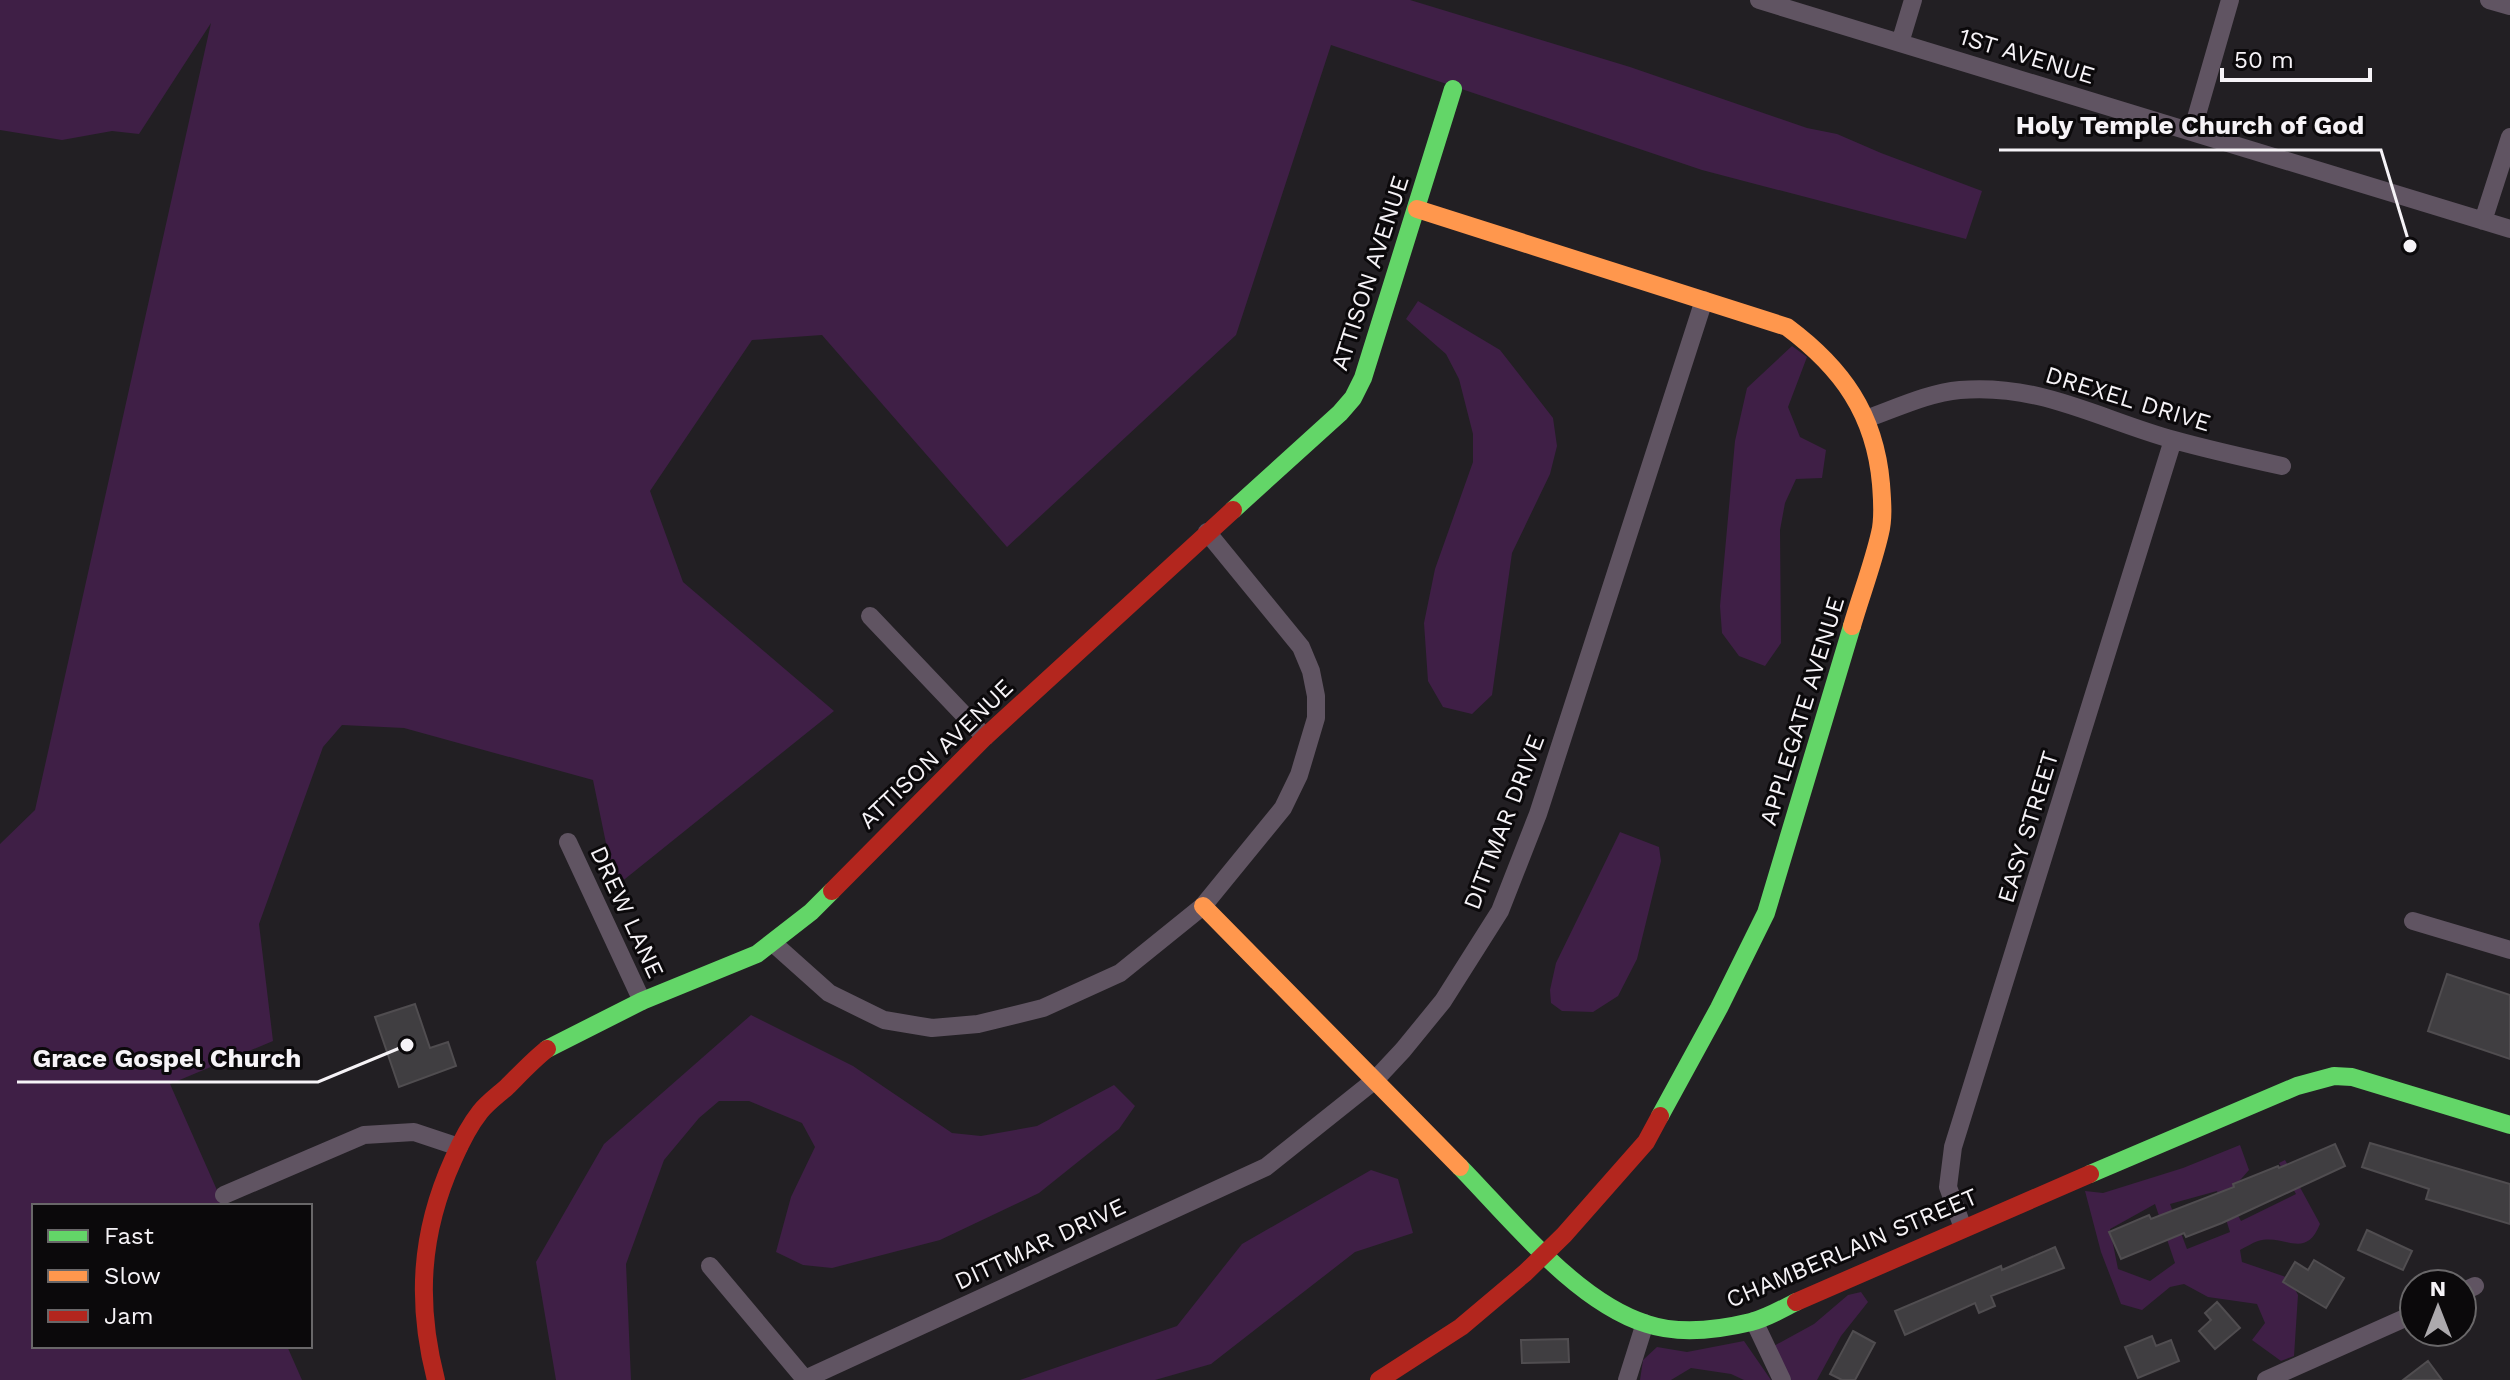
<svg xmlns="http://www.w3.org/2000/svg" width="2510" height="1380" font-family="'Work Sans',sans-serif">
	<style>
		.green { fill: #3f1f46; fill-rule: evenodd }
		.building { fill: #403e41; stroke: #504d50; stroke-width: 2 }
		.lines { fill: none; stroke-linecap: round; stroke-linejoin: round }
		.street { stroke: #605462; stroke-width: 18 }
		.fast { stroke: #63d668; stroke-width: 18 }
		.slow { stroke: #ff974d; stroke-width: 18 }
		.jam { stroke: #b3261e; stroke-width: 18 }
		.labels { text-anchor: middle; stroke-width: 6; stroke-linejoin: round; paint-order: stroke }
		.street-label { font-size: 24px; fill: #f6f3f7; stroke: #0b090b }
		.leader { fill: none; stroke: #f6f3f7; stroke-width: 3 }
		.callout-dot { fill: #f6f3f7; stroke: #0b090b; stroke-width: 3 }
		.callout-label { font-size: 26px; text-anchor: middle; font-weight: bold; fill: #f6f3f7; stroke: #0b090b; stroke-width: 6; stroke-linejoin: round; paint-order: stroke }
	</style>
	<rect width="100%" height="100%" fill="#221f23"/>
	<!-- green -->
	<path class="green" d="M0,0H1410L1630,67L1807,128L1837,134L1881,153L1982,191L1966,239L1702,170L1331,45L1236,335L1007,547L822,335L752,340L650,491L683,582L834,711L615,887L593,780L404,728L342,725L323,747L259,924L273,1041L170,1084L224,1206H34V1346H287L302,1380H0V844L35,810L211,23L139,134L112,131L62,140L0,130Z
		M1418,301L1500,350L1553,418L1557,446L1550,474L1512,553L1492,695L1472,714L1443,707L1428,681L1424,623L1435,569L1473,462V434L1459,379L1446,354L1406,319Z
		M1792,346L1807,357L1788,407L1800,437L1826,450L1822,478L1796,479L1785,503L1780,530L1781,643L1765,666L1739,656L1722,633L1720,606L1735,441L1747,388Z
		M1620,832L1659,847L1661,861L1637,959L1618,996L1593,1012L1562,1011L1551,1003L1550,990L1556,963Z
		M751,1015L853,1066L952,1133L981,1136L1037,1126L1114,1085L1135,1106L1119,1129L1039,1193L940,1240L832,1268L803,1265L776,1252L791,1197L815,1147L802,1123L749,1101H719L699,1118L664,1160L626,1264L631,1380H556L536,1262L604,1144Z
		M2240,1145L2249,1170L2227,1195L2241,1221L2296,1194L2279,1163L2285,1160L2320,1224C2305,1261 2285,1233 2258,1241C2252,1243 2246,1247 2240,1250L2242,1262L2289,1278L2298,1295L2294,1356L2281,1361L2252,1340L2265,1323L2257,1304L2208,1297L2184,1284L2170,1287L2142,1310L2121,1304L2101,1252L2085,1191L2103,1193L2183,1168ZM2217,1191L2230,1232L2187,1249L2170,1204ZM2155,1204L2175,1263L2150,1281L2118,1269L2110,1229Z
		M1371,1170L1398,1179L1413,1233L1355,1252L1211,1364L1155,1380H1020L1177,1326L1242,1244Z
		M1861,1292L1868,1302L1841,1336L1817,1380H1784L1772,1347L1814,1324L1848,1295Z
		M1744,1341L1771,1380H1744L1731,1374L1691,1368L1671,1380H1640L1643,1360L1657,1347L1687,1352Z"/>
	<!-- building -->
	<path class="building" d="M2447,974L2510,995V1059L2428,1031Z
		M415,1004L430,1048L448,1042L456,1066L399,1087L375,1017Z
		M2370,1143L2510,1184V1224L2426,1199L2429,1189L2362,1167Z
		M2335,1144L2345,1166L2222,1223L2186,1237L2184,1233L2121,1259L2109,1232L2149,1215L2151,1219L2234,1187L2233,1184L2278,1166L2279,1168Z
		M2367,1230L2412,1251L2403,1270L2358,1250Z
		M2055,1247L2064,1268L1991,1296L1995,1306L1979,1313L1975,1303L1905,1335L1895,1311L2001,1266L2002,1270Z
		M2314,1260L2344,1278L2326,1308L2283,1282L2295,1262L2308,1270Z
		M2217,1302L2240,1328L2215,1349L2199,1331L2211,1320L2205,1313Z
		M1853,1331L1875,1343L1855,1380H1842L1830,1374Z
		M2152,1336L2156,1346L2171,1340L2179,1361L2138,1378L2125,1347Z
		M1568,1339L1569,1362L1522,1363L1521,1340Z
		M2428,1361L2442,1380H2403Z"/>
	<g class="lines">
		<!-- street -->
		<path class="street" d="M1759,0L2510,229
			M2489,0L2510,6
			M1900,43L1913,0
			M2192,132L2230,0
			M2483,221L2510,137
			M1866,419C1897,408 1928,393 1960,390C2040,383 2101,420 2174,440C2210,450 2246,458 2282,466
			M870,616L985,737
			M568,842L642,1001
			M2413,921L2510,950
			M773,943L829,993L884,1020L932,1028L978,1024L1043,1008L1120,973L1203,906L1283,808L1299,775L1316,718V696L1311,671L1301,647L1207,532
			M224,1195L364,1135L414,1132L459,1147
			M1963,1228L1948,1187L1953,1147L2173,440
			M710,1266L804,1378
			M2462,1292L2475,1286
			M1754,1321L1782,1380
			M803,1380L1266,1167L1375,1080L1403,1050L1443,1001L1500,911L1538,814L1704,300
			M1627,1380L1645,1323
			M2266,1380L2414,1314"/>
		<!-- fast -->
		<path class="fast" d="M1233,510L1340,413L1353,398L1363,378L1453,89
			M547,1049L642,1001L757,954L811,912L832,891
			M1660,1116L1719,1008L1766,913L1852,626
			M1460,1167C1511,1219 1576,1302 1647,1324C1680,1335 1718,1330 1751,1322C1767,1318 1782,1309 1796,1302
			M2090,1174L2297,1086L2334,1076L2352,1077L2510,1125"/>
		<!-- slow -->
		<path class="slow" d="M1417,209L1787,327C1842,368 1875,414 1881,484C1882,499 1884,517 1880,533C1873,564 1861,595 1852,626
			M1203,906L1460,1167"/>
		<!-- jam -->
		<path class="jam" d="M832,891L985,737L1233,510
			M1796,1302L2090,1174
			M436,1380C416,1303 420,1233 453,1160C460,1144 469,1126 480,1112C487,1103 498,1095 507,1087C520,1074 533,1060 547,1049
			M1379,1380L1461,1327L1525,1273L1564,1235L1646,1142L1660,1116"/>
	</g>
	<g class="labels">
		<!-- street labels -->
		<g class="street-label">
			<text transform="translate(2027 56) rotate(17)" y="8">1ST AVENUE</text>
			<text transform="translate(1370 273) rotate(-72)" y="8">ATTISON AVENUE</text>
			<text transform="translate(2128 399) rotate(17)" y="8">DREXEL DRIVE</text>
			<text transform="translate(1802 711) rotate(-73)" y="8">APPLEGATE AVENUE</text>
			<text transform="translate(936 754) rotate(-44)" y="8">ATTISON AVENUE</text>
			<text transform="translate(1504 822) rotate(-69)" y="8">DITTMAR DRIVE</text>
			<text transform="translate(2028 827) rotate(-73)" y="8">EASY STREET</text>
			<text transform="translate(627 912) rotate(65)" y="8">DREW LANE</text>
			<text transform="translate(1040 1244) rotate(-25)" y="8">DITTMAR DRIVE</text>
			<text transform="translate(1852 1248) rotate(-23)" y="8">CHAMBERLAIN STREET</text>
		</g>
	</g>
	<!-- callouts -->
	<path class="leader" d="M2410 246L2381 150H1999M407 1045L318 1082H17"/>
	<g class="callout-dot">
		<circle cx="2410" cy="246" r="8"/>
		<circle cx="407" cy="1045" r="8"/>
	</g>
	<g class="callout-label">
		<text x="2190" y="134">Holy Temple Church of God</text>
		<text x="167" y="1067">Grace Gospel Church</text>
	</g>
	<!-- legend -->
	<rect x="32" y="1204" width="280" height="144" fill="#0b090b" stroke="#696769" stroke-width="2"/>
	<rect x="48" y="1230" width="40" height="12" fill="#63d668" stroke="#696769" stroke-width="2"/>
	<text x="104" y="1244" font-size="24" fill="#f6f3f7">Fast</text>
	<rect x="48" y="1270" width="40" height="12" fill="#ff974d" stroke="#696769" stroke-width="2"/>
	<text x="104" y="1284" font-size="24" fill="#f6f3f7">Slow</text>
	<rect x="48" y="1310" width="40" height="12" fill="#b3261e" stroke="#696769" stroke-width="2"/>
	<text x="104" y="1324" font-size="24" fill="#f6f3f7">Jam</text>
	<!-- north arrow -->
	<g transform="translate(2438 1308)"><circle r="38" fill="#0b090b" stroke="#696769" stroke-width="2"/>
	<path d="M0-6L14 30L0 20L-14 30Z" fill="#aca9ad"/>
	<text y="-12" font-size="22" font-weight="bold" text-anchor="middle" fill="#f6f3f7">N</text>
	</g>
	<!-- scale -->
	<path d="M2222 68v12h148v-12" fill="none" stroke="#f6f3f7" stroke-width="4"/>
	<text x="2234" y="68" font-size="24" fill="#f6f3f7" stroke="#0b090b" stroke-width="6" paint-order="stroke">50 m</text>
</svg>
